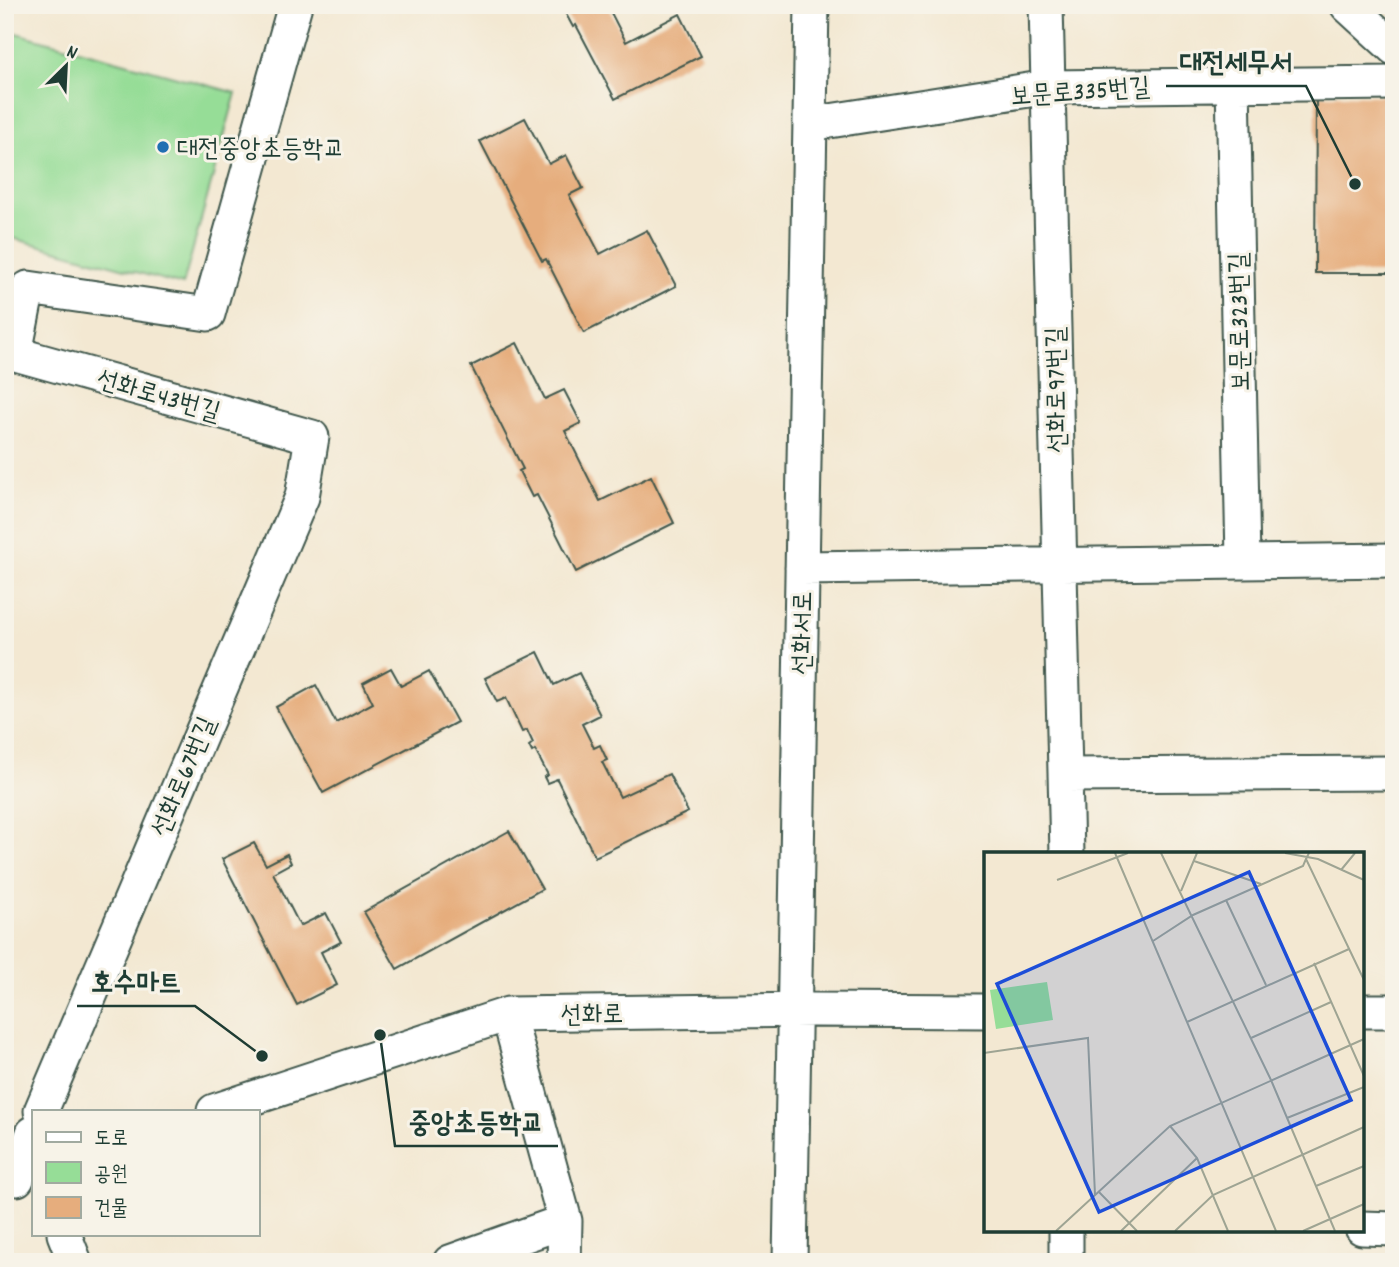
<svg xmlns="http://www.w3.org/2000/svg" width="1399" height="1267" font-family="Dekko,'Poor Story',sans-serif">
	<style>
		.green { fill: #96dd97; stroke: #5a8d66; stroke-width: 2 }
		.building { fill: #e6ad7d }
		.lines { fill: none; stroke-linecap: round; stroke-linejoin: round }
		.minor-casing { stroke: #3f574c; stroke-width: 37 }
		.minor { stroke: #fff; stroke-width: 33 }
		.poi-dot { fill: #1f6fb2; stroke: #f7f3e8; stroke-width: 2.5 }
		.labels { text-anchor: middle; stroke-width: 6; stroke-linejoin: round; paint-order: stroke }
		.street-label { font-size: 26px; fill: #1f3d34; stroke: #f7f3e8 }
		.poi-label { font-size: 26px; fill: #1f3d34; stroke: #f7f3e8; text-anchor: start }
		.inset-road { fill: none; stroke: #9ea493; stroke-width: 2 }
		.view { fill: #1d4ed8; fill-opacity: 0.15; stroke: #1d4ed8; stroke-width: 3.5 }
		.inset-edge { fill: none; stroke: #1f3d34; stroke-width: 3.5 }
		.leader { fill: none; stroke: #1f3d34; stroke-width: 2.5 }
		.callout-dot { fill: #1f3d34; stroke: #f7f3e8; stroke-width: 2.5 }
		.callout-label { font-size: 28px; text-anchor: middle; font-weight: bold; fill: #1f3d34; stroke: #f7f3e8; stroke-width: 6; stroke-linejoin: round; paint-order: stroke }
	</style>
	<rect width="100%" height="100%" fill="#f7f3e8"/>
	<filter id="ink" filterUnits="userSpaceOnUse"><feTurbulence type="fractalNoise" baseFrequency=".0143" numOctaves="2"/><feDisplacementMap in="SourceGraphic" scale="14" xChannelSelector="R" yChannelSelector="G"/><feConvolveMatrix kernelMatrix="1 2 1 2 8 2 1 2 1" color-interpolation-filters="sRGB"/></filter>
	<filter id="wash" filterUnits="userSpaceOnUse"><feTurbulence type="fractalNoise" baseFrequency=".00686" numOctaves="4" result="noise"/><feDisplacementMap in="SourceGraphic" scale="28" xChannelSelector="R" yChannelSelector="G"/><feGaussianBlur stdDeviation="1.57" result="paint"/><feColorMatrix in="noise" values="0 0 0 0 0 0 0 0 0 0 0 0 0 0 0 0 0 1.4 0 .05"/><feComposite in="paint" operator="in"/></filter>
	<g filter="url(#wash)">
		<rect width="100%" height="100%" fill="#f3e8d2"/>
		<!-- green -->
		<path class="green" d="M5,30L236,93L183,285L5,236Z"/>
		<g id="blocks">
			<!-- building -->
			<path class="building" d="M561,5H607L626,42L680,14L701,56L615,99L576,25L573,27Z
				M1316,95L1394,96V273H1315Z
				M525,118L549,164L566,155L583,188L569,195L600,254L647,230L676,286L584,333L546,259L542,261L480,141Z
				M517,343L545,399L564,390L581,423L565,431L600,501L651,476L674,523L576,572L537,495L532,497L519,471L523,469L471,366Z
				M538,652L554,685L579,673L600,715L582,724L594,748L600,745L607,760L602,762L620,797L669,774L688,812L595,857L557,779L547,783L544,777L548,775L535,750L532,752L529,746L533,743L527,730L522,732L506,698L497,702L485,678Z
				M391,668L401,686L429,671L457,722L323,793L276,707L316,685L336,723L373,703L363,683Z
				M509,831L542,889L397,969L364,912Z
				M254,843L266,865L287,854L291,863L273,873L300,926L326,913L341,942L321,952L337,985L297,1005L222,859Z"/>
		</g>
	</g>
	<g filter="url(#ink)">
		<use href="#blocks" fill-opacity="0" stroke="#3f574c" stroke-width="2"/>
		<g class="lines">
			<!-- minor casing -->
			<g class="minor-casing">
				<path id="minor" d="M1046,5L1067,854
					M1347,5L1394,48
					M1233,83L1243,560
					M810,124L1048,87L1394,83
					M5,351L312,437L302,497L41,1111
					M15,353L28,288L208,314L295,5
					M802,568L1394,560
					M1065,775L1394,773
					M1362,1011H1394
					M508,1014L565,1221L564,1262
					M214,1111L508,1014L812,1010L986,1011
					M17,1179L33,1133
					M1362,1228L1394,1229
					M64,1234L75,1262
					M450,1262L565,1221
					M790,1262L812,5
					M1066,1262V1230"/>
			</g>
			<!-- minor -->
			<use href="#minor" class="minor"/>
		</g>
	</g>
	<!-- markers -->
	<circle class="poi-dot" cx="163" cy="147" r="7"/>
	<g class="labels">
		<!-- street labels -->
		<g class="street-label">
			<text transform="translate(1080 90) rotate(-4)" y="9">보문로335번길</text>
			<text transform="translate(1238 322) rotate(-91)" y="9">보문로323번길</text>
			<text transform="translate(1055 390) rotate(-91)" y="9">선화로97번길</text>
			<text transform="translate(159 394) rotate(16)" y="9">선화로43번길</text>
			<text transform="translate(801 633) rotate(-89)" y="9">선화서로</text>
			<text transform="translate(182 776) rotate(-67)" y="9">선화로67번길</text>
			<text transform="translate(592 1013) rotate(-1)" y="9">선화로</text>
		</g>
		<!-- poi labels -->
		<g class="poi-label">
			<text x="177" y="156">대전중앙초등학교</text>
		</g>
	</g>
	<!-- overview -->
	<g transform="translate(984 852)">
		<rect width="380" height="380" fill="#f3e8d2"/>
		<path d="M63,130L69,168L12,177L6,138Z" fill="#96dd97"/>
		<path class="inset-road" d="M131,1L292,379M177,1L287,228L351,379M301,1L334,7L380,28M325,1L322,7L380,128M210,9L277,32M357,18L371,1M73,28L144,1M197,39L213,1M242,48L282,133M169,89L209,63L319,14L322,7M330,111L380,224M203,170L365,97M267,186L347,150M0,201L104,186L111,343M303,266L380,235M186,274L213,306L244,379M332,334L380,314M114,339L153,379M72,379L186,274L380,187M137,379L213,306M191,379L229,343L380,275M319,379L380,352"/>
		<path class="view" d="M265,20L367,248L115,360L13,132Z"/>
		<rect width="380" height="380" class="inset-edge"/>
	</g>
	<!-- callouts -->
	<path class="leader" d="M1355 184L1306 86H1166M262 1056L195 1006H77M380 1035L395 1146H558"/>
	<g class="callout-dot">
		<circle cx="1355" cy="184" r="7"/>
		<circle cx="262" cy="1056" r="7"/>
		<circle cx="380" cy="1035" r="7"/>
	</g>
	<g class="callout-label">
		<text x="1236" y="71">대전세무서</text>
		<text x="136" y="991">호수마트</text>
		<text x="476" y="1131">중앙초등학교</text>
	</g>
	<!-- margin -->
	<rect width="1399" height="1267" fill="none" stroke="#f7f3e8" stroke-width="28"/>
	<!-- legend -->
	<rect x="32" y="1110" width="228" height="126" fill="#f7f3e8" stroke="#a1aaa0" stroke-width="2"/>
	<rect x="46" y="1132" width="35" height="10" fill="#ffffff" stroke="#a1aaa0" stroke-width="2"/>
	<text x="94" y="1144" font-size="21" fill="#1f3d34">도로</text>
	<rect x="46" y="1162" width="35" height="21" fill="#96dd97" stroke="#a1aaa0" stroke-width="2"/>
	<text x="94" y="1180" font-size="21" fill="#1f3d34">공원</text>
	<rect x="46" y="1197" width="35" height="21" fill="#e6ad7d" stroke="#a1aaa0" stroke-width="2"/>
	<text x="94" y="1214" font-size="21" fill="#1f3d34">건물</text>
	<!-- north arrow -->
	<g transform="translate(66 66) rotate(24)" stroke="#f7f3e8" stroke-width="5" paint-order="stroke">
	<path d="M0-5L12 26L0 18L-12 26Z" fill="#1f3d34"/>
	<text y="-10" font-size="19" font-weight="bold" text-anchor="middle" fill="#1f3d34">N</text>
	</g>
</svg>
